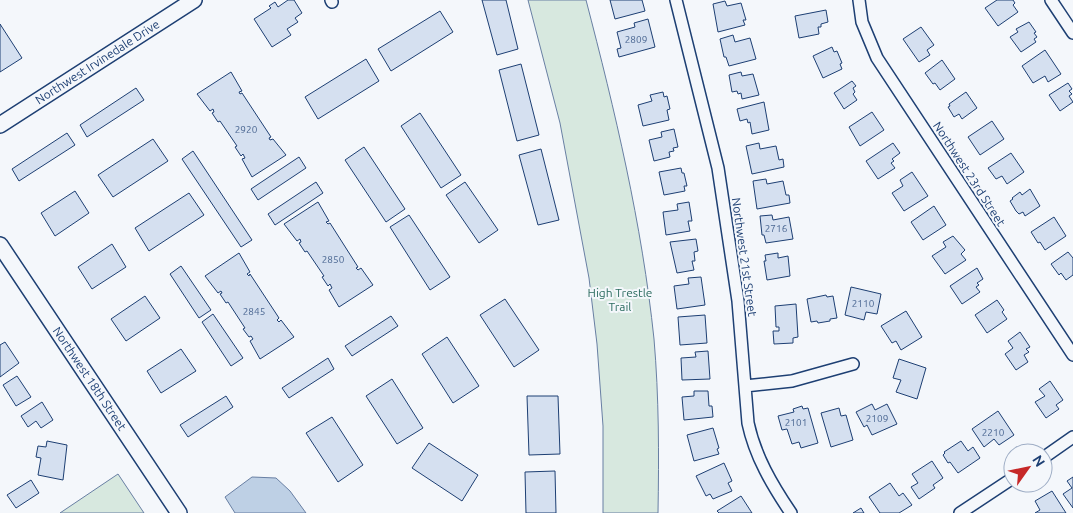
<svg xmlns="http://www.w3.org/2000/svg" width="1073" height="513" font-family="Ubuntu,sans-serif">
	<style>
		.green { fill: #d7e8df; stroke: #687fa3 }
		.water { fill: #bed0e5; stroke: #687fa3 }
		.building { fill: #d5e0f0; stroke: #1d3f73 }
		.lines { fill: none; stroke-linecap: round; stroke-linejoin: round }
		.minor-casing { stroke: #1d3f73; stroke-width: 14 }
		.secondary-casing { stroke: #1d3f73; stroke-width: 18 }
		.minor { stroke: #f4f7fb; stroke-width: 11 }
		.secondary { stroke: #f4f7fb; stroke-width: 15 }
		.labels { text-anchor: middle; stroke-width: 4; stroke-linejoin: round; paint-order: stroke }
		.number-label { font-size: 10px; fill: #4b6792 }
		.street-label { font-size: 12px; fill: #1d3f73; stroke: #f4f7fb }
		.park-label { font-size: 12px; fill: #2c6c60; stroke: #f4f7fb }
	</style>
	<rect width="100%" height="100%" fill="#f4f7fb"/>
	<!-- green -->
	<path class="green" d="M528,0H586C615,111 642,224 654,339C659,397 659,455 658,513H603V426L597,344L589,278L560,123Z
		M118,474L144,513H60Z"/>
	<!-- water -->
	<path class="water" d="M252,477L276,478L290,491L306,513H235L225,497Z"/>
	<!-- building -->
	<path class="building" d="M288,0H294L302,13L295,18L298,22L287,29L291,35L272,47L254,19L271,8L269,6L275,2L278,7Z
		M482,0H506L518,49L497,55Z
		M610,0H642L645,11L615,19Z
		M997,0H1013L1015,3L1013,5L1018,12L998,26L985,8Z
		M725,1L727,6L741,3L746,20H743L745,25L718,32L713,4Z
		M826,10L828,22L821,24V27H818L819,34L799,38L795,16Z
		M440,11L453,32L391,71L378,49Z
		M648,19L655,47L619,57L617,49L621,48L617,32L635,27L634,23Z
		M1029,22L1036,32L1034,33L1037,37L1034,39L1036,42L1021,52L1010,37L1018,32L1016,29Z
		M0,24L22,58L0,72Z
		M921,27L934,45L927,50L930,55L919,62L903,39Z
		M733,35L735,42L750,38L756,59L729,66L726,57H724L720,39Z
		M832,47L834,52L837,51L842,63L840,64L842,69L823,78L813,56Z
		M1045,50L1061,74L1048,82L1045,76L1033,83L1022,66Z
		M366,59L379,81L318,119L305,97Z
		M942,60L955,79L940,90L935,83L933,84L925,73Z
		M521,64L539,135L517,141L499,70Z
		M231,72L242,91L239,92L240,94L242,93L271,137L269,138L270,140L273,139L286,155L252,177L242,159L245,158L243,154L241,156L235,147L237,146L220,121L218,122L212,113L214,112L213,109L210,111L197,94Z
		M741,72L742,76L753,74L759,95L742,99L741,93L738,94L737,91L732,92L729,75Z
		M852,81L856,86L853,88L855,92L853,94L857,100L844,109L834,93Z
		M1068,83L1072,89L1069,91L1072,94L1069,96L1073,102L1060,111L1049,95Z
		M136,88L144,100L87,137L80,125Z
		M663,92L664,97L667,96L670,109L667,110L669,120L643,126L638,105L652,101L650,95Z
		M966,92L977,108L962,119L959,114L954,117L948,107L950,106L949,104Z
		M764,102L769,130L752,134L750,122L748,123L747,119L740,121L737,109Z
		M872,112L884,130L860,146L849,127Z
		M420,113L461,175L441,188L401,126Z
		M992,121L1004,139L980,155L968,137Z
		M674,129L678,147L673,148L674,151L669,152L670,157L654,161L649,140L662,137L661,132Z
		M67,133L75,145L19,181L12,169Z
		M153,139L168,161L113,197L98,175Z
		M759,143L760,149L776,146L779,160L783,159L784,167L752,174L746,146Z
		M893,143L900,153L892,159L894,161L891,163L895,168L878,179L866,161Z
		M364,147L405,209L386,222L345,160Z
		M541,149L559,220L538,225L519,155Z
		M193,151L252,240L241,247L182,159Z
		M1011,153L1024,172L1007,184L1002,176L996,179L988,168Z
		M299,157L306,168L258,200L251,189Z
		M681,168L682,173H684L687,186H684L685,191L664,195L659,172Z
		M912,172L928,196L904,211L892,193L903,186L900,180Z
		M766,179L767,184L783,181L786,195H789L790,203L757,209L753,181Z
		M316,182L323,193L275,225L268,214Z
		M465,182L498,230L479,243L446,195Z
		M1030,189L1040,206L1025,216L1023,212L1019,214L1016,211L1010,201L1013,199L1012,198L1020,192L1022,195Z
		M75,191L89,213L55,236L41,213Z
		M189,193L204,215L149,251L135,228Z
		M318,202L329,221L326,222L328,224L330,223L358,267L356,268L358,270L361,268L373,285L339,307L329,290L332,288L330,284L328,286L322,277L324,276L307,251L305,252L299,243L301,242L300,239L297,241L284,224Z
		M689,202L692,221H688L690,231L666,235L663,212L678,210L677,204Z
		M934,206L946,225L923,240L911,222Z
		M409,215L450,277L430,290L390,227Z
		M772,215L773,220L789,217L793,239L766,243L764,235H762L760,216Z
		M1054,217L1066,236L1045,250L1040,242L1038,243L1031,232Z
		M953,236L965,250L961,254L966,260L945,274L932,256L946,247L943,242Z
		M696,239L698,251L694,252L695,261H692L694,270L677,273L670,242Z
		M112,244L126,267L92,289L78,267Z
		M1068,252L1073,258V275L1066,280L1061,273L1059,275L1051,264Z
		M239,253L250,272L247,274L249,276L250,274L279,318L277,320L279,322L281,320L294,337L260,359L250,341L253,339L251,336L249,337L243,329L245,328L228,302L226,303L220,294L222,293L221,291L218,293L205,276Z
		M778,253V258L788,256L790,276L767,280L764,261H766L765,255Z
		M181,266L211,310L199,318L170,274Z
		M977,268L983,279L977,283L979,285L976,287L980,292L962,304L950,286Z
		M701,277L705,305L677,309L674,286L689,284L688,278Z
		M851,287L881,294L877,314L866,312L864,320L845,315Z
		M826,295L827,297L833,296L837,318L830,319V321L818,323L817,321L811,322L807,299Z
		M145,296L160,318L126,341L111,319Z
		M505,299L539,350L514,367L480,315Z
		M997,300L1004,310L1002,312L1007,319L987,333L975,315Z
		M796,304L798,337L793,338V343L774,344L773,331H779V327H776L775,306Z
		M906,311L922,337L901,350L896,341L892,343L881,326Z
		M213,314L243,358L231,366L202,322Z
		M705,315L707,343L680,345L678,317Z
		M391,316L398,326L352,356L345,346Z
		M1020,332L1030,347L1026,349L1029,352L1024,355L1028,362L1016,370L1005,354L1013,348L1008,341Z
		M447,337L479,386L453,403L422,354Z
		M5,342L19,363L0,377V345Z
		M181,349L196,371L161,393L147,371Z
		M708,351L710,379L682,380L681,358L696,357L695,352Z
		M328,358L334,369L289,398L282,388Z
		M899,359L926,368L917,399L896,392L901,380L893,378Z
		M17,376L31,397L16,406L3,385Z
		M392,379L423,428L397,444L366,396Z
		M1050,381L1063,400L1056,405L1059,409L1046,418L1035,402L1045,396L1039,389Z
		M694,391H708L709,406H712L713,417L684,420L682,397L694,396Z
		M226,396L233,407L188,437L180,425Z
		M527,396H558L560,454L529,455Z
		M42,402L53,420L41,428L36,421L28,427L21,416Z
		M872,404L875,410L887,404L897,424L872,435L867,425L864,427L856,412Z
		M802,406L803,409L808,408L818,443L801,448L799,442L792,444L787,429L782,430L778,416L794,412L793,409Z
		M839,408L841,416L846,415L853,440L831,447L821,413Z
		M998,411L1014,435L999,445L994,439L984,447L972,429Z
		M332,417L363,465L338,482L306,433Z
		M713,428L719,448L717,449L719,454L694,461L687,435Z
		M47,441L67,445L63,480L38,475L41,458L36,457L38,446L46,447Z
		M961,441L968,451L973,447L980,458L958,473L950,462L948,463L943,455L945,453L944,452Z
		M429,443L478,475L462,501L412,468Z
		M932,461L943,478L933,485L935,488L919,499L911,487L918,483L912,474Z
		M724,463L732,481L728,483L732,491L713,499L710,494L706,496L696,476Z
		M555,471L556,513H526L525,472Z
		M1073,477V508L1063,494L1072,488L1067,481Z
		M31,480L39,493L16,508L7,495Z
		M890,483L899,496L903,493L912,505L899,513H880L869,497Z
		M1052,491L1066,513H1035L1040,510L1035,501Z
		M741,496L752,513H719L717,511Z
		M861,508L864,513H853Z"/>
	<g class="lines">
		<!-- minor casing -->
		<g class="minor-casing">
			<path id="minor" d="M331,0L332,2
				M676,0L718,168L738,301L748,423C755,456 772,485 791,513
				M859,0L862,22L877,58L1073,355
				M1051,0L1073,33
				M745,386L792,381L853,364
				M1043,458L1073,437
				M960,513L1013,478"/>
		</g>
		<!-- secondary casing -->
		<g class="secondary-casing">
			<g id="secondary">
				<path id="s1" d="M0,125L194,0"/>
				<path id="s2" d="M0,245L179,513"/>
			</g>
		</g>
		<!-- minor -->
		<use href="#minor" class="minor"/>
		<!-- secondary -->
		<use href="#secondary" class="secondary"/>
	</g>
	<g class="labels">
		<!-- number labels -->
		<g class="number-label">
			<text x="636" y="43">2809</text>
			<text x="246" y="133">2920</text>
			<text x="776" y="232">2716</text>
			<text x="333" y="263">2850</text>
			<text x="863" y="307">2110</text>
			<text x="254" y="315">2845</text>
			<text x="877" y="422">2109</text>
			<text x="796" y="426">2101</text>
			<text x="993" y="436">2210</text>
		</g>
		<!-- street labels -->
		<g class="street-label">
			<text dy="4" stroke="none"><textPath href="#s1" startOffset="116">Northwest Irvinedale Drive</textPath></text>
			<text transform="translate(969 174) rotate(57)" y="4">Northwest 23rd Street</text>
			<text transform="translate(744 257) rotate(82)" y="4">Northwest 21st Street</text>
			<text dy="4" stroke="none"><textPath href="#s2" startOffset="161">Northwest 18th Street</textPath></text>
		</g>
		<!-- park labels -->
		<g class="park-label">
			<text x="620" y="297">High Trestle<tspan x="620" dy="14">Trail</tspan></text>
		</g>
	</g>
	<!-- north arrow -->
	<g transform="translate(1028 468) rotate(57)"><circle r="24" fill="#f4f7fb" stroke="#9eadc5"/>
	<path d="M0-4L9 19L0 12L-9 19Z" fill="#c62828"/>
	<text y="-8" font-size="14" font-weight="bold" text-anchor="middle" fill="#1d3f73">N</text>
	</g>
</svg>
